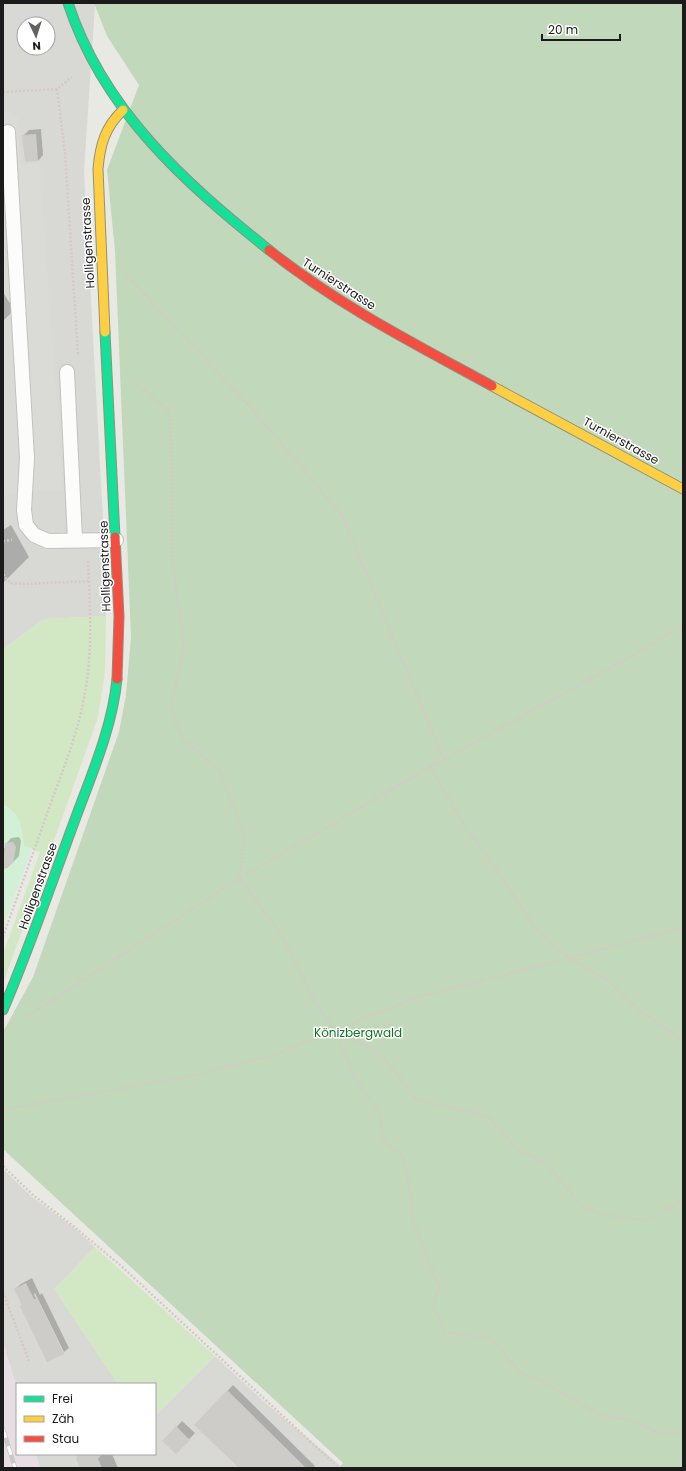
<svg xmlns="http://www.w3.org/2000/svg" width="686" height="1471" font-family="Poppins,sans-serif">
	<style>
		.residential { fill: #d8d8d5; fill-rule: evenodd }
		.industrial { fill: #e7dde2 }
		.grass { fill: #d2e7c4 }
		.forest { fill: #c1d8ba }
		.park { fill: #d2f0d5 }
		.parking { fill: #dadad7 }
		.shadow { fill: #0003 }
		.building { fill: #ceccc9 }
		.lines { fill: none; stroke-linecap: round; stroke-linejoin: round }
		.lane-casing { stroke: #c2c2c0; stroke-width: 16 }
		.fast-casing { stroke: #8e927d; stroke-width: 11 }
		.slow-casing { stroke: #8e927d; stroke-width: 11 }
		.jam-casing { stroke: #8e927d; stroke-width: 11 }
		.path { stroke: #d5c9c5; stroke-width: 2.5; stroke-dasharray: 2 2; stroke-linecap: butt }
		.lane { stroke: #fcfcfb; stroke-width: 14 }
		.fast { stroke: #16e098; stroke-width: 9 }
		.slow { stroke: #ffcf43; stroke-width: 9 }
		.jam { stroke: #f24e42; stroke-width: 9 }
		.rail-casing { stroke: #c9c9c8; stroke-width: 4.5 }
		.rail { stroke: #fff; stroke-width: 3; stroke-dasharray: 9; stroke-linecap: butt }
		.labels { text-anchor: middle; stroke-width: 3; stroke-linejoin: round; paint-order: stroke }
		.street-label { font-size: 12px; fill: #1b1b1b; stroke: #fff }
		.park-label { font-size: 12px; fill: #117222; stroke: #fff }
	</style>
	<rect width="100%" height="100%" fill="#e9e9e4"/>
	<!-- residential -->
	<path class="residential" d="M3,3H94L95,5L84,172L103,519L106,616L44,619L3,649ZM24,24H48V48H24Z
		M3,1169L32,1197L72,1226L95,1247L54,1289L118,1384H17V1388L3,1343Z
		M215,1356L269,1406L341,1466L339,1468H40L36,1454H155V1416Z"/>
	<!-- industrial -->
	<path class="industrial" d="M3,1343L17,1388V1454H36L40,1468H3Z"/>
	<!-- grass -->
	<path class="grass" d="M106,616L105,671L98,717L3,984V954L40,852L24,846C22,829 21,812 3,805V649L44,619Z
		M95,1247L215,1356L155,1416V1384H118L54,1289Z"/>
	<!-- forest -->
	<path class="forest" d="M94,3H683V1468H339L343,1463L3,1149V1032L33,977L119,732L126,695L131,637L115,251L107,170L139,85L107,36Z"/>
	<!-- park -->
	<path class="park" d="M3,805C21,812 22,829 24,846L32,848L3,927Z"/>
	<!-- parking -->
	<path class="parking" d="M3,109L18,118L22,165L40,164L63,489L3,495Z"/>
	<!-- shadow -->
	<path class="shadow" d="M41,129L43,155L38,161L23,136L29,130Z
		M3,292L14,310L3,321Z
		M11,525L29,557L3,583V530Z
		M19,837L21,841L19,856L7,868H3V848H5L6,844L11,838Z
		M32,1278L40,1295L42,1293L69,1348L64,1352L35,1293L34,1294L62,1352H64L47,1361L21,1307L23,1305L15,1289L21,1284Z
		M233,1385L315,1466L313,1468H240L195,1425Z
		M182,1421L195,1433L176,1453L164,1441Z
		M81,1454H112L118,1468H81Z"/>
	<!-- building -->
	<path class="building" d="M36,134L38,161L25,162L22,135Z
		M13,842L16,847L13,863L3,870L5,843Z
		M26,1283L34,1299L37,1298L64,1354L47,1362L20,1306L22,1305L14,1289Z
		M227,1390L299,1461L306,1468H239L194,1425Z
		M176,1426L190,1440L176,1454L162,1441Z
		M79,1454H102L98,1459L102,1468H80L76,1458Z"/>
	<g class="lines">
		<!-- lane casing -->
		<g class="lane-casing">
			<path id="lane" d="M8,132L27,458L24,510L26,525L34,535L48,541L116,540
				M67,372L75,540"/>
		</g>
		<!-- fast casing -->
		<g class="fast-casing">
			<path id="fast" d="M68,3C103,110 184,182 269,250
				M105,332L115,537
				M3,1010C29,949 50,887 73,825C90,778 112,730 117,679"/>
		</g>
		<!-- slow casing -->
		<g class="slow-casing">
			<path id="slow" d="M105,332L98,169C100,145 105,127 123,110
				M492,386L683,489"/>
		</g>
		<!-- jam casing -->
		<g class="jam-casing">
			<path id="jam" d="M269,250C338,305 415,344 492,386
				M115,537L119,616L117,679"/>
		</g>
		<!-- path -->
		<path class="path" d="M57,89L65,153L78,355
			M3,92L57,89L72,77
			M126,274L251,408L342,515L444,760
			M132,381L169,410L171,445L172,557L184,646L171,708L182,738L221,772L244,836L240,878L281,935L314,1000L335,1031L356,1080L380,1113L382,1135L386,1143L403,1156L412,1203L413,1220L439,1288L433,1306L445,1332L491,1339L520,1372L543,1382L599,1414L632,1421L661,1433L683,1432
			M3,541L12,540
			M3,570L4,576L10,583L25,584L89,581
			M430,767L460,818L507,885L534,927L568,957L606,979L642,1012L683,1041
			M3,937C18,894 34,851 49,808C63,770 78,733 85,693C93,649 90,604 88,560
			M28,1016L240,878L430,767L623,661L683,625
			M336,1031L365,1044L384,1058L417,1100L487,1116L520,1151L546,1163L581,1205L601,1215L646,1220L683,1201
			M3,1110L195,1075L271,1056L416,998L683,928
			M3,1166L33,1195L72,1225L120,1265L339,1468
			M3,1292L29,1361"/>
		<!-- lane -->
		<use href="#lane" class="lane"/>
		<!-- fast -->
		<use href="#fast" class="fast"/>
		<!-- slow -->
		<use href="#slow" class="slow"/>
		<!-- jam -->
		<use href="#jam" class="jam"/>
		<!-- rail casing -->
		<g class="rail-casing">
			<path id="rail" d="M3,1429L15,1468"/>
		</g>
		<!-- rail -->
		<use href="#rail" class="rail"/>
	</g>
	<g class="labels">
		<!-- street labels -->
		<g class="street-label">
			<text transform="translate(88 243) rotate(-93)" y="4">Holligenstrasse</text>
			<text transform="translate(339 284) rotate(33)" y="4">Turnierstrasse</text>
			<text transform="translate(621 441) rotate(29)" y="4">Turnierstrasse</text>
			<text transform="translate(105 566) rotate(-92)" y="4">Holligenstrasse</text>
			<text transform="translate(38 886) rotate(-70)" y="4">Holligenstrasse</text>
		</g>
		<!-- park labels -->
		<g class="park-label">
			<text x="358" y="1037">Könizbergwald</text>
		</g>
	</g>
	<!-- border -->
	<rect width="686" height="1471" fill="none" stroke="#1b1b1b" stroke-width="8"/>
	<!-- legend -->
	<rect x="16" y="1383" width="140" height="72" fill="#ffffff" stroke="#a4a4a4"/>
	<rect x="24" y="1396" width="20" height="6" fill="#16e098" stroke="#a4a4a4"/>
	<text x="52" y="1403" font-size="12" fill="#1b1b1b">Frei</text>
	<rect x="24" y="1416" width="20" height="6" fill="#ffcf43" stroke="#a4a4a4"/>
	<text x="52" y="1423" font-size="12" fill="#1b1b1b">Zäh</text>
	<rect x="24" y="1436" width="20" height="6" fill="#f24e42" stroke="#a4a4a4"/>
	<text x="52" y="1443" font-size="12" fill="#1b1b1b">Stau</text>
	<!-- north arrow -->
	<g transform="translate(36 36) rotate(176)"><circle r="19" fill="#ffffff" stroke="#a4a4a4"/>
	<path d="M0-3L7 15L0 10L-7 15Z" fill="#636361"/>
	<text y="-6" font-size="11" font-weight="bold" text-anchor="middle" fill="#1b1b1b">N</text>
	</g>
	<!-- scale -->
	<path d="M542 34v6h78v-6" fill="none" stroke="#1b1b1b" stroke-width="2"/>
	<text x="548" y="34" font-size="12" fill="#1b1b1b" stroke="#ffffff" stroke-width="3" paint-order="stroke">20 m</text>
</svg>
